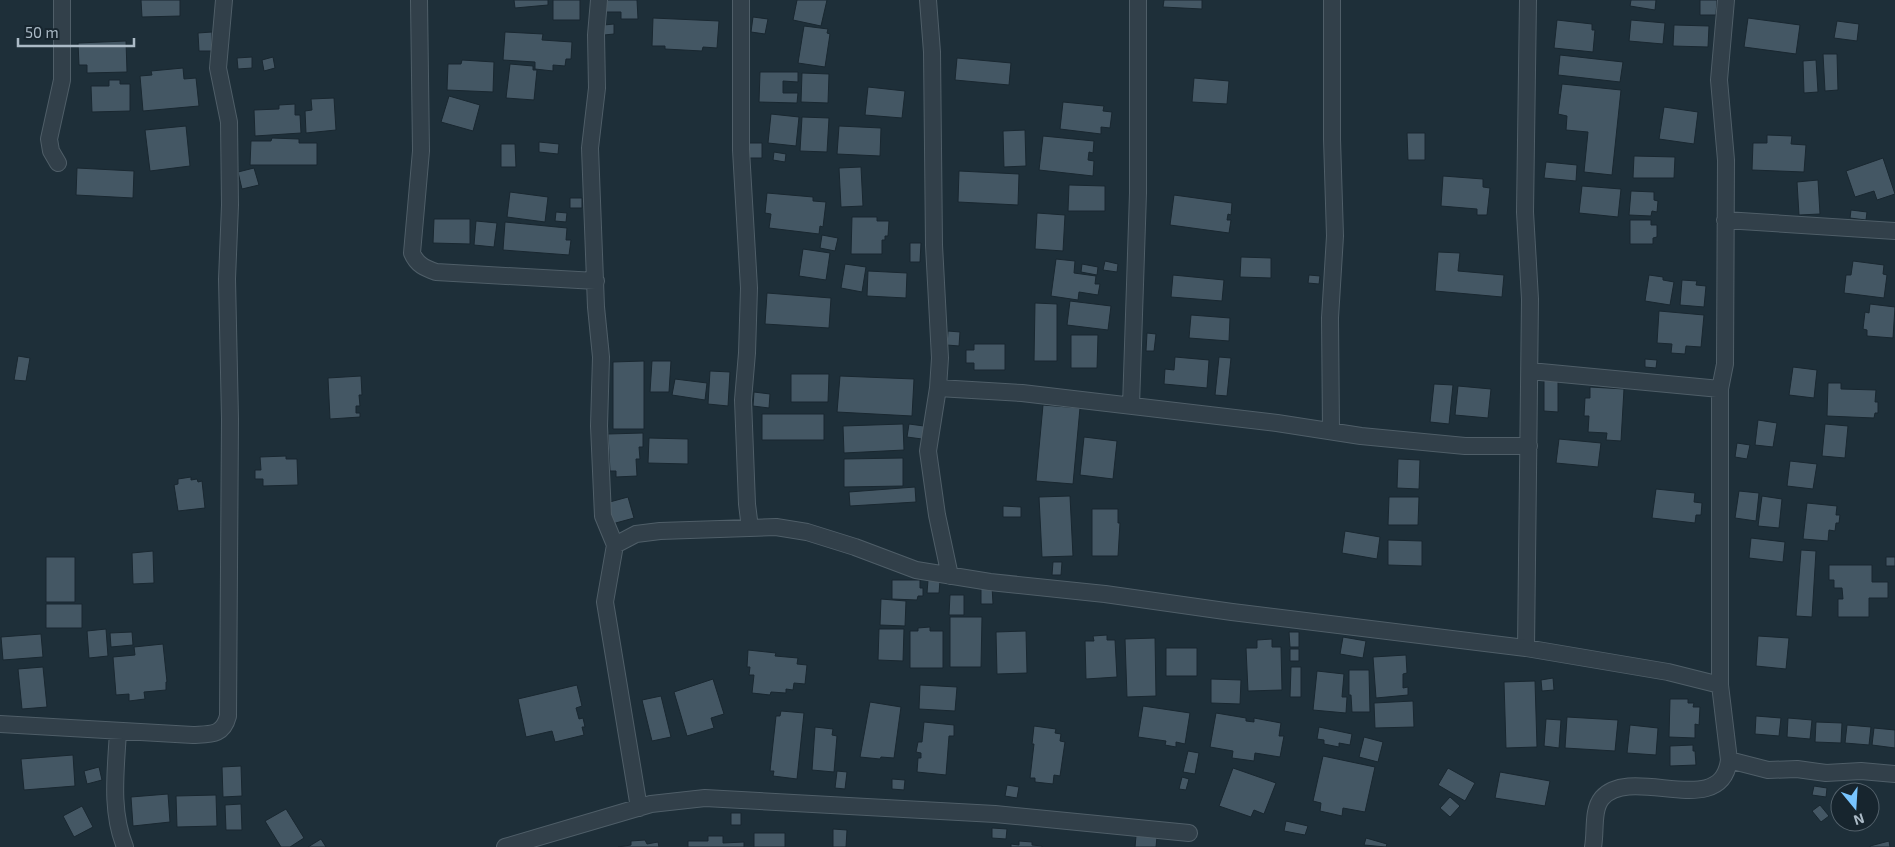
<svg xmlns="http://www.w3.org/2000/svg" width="1895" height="847" font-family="'Exo 2',sans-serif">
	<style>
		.building { fill: #445764; stroke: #192730 }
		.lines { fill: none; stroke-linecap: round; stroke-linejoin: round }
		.minor-casing { stroke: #4f5e68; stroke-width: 18 }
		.minor { stroke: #32404a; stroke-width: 16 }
	</style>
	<rect width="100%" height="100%" fill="#1e2f39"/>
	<!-- building -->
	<path class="building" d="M141,0H180V16L142,17Z
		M514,0H548V5L515,8Z
		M553,0H580V20H553Z
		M605,0H637L638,19H621V12H606Z
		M797,0H827L821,26L793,20Z
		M1164,0H1202V9L1163,7Z
		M1631,0H1656L1655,10L1630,6Z
		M1700,0H1717L1716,15H1700Z
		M753,17L768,19L765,34L751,32Z
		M653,18L719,21L717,48L703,47L702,51L665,49V46H652Z
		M1748,18L1800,25L1796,54L1744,47Z
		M1557,20L1592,24V30H1595L1593,52L1554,48Z
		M1631,20L1665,23L1663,44L1629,41Z
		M1837,21L1859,24L1857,41L1834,38Z
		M614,24V34L604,35V25Z
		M1674,25L1709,26L1708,47L1673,46Z
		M804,26L828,29L827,33L830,34L825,67L798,63Z
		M212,32V51H199L198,33Z
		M505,32L543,34L542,40L572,42L571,59H566L565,66L553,65V71L535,69V62L503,60Z
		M126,41L127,72L87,73V65H79L78,43Z
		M1823,54H1837L1838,90L1825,91Z
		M1560,55L1623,62L1620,82L1558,75Z
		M252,57V68L238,69L237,58Z
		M273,57L275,68L264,71L262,60Z
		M957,58L1011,63L1009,85L955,80Z
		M462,60L494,62L493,92L447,90L448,64H461Z
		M1816,60L1818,92L1804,93L1803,61Z
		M510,64L533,66V70H537L534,100L506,98Z
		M183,68L184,79L196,78L199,106L143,111L140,76L152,75L151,71Z
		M760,72H798V82L783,81V93H798L797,103L759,102Z
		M802,73L829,74L828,103L801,102Z
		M1194,78L1229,81L1227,104L1192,102Z
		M109,80H120V84H130V111L92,112L91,86H109Z
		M1562,84L1621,90L1612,175L1584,172L1588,132L1566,130L1567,116L1558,114Z
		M868,87L905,91L902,118L865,115Z
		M449,96L480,105L473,131L441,122Z
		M334,98L336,130L306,133L305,111L312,110L311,99Z
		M1063,102L1104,106L1103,111L1112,112L1110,128L1101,127V134L1060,129Z
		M295,104V115H300L301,133L255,136L254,110L279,109V105Z
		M1664,107L1698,112L1694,144L1659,139Z
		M771,114L799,117L796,146L768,143Z
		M802,117L829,118L827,152L800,151Z
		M186,126L190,166L150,171L145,130Z
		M839,126L881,128L880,156L837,154Z
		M1025,130L1026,166L1004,167L1003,131Z
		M1407,133H1425V160H1408Z
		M1767,135L1792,136L1791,144L1806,145L1804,172L1752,170L1753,143H1767Z
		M1043,136L1094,141L1093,153L1089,152L1088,160L1094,161L1093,176L1039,170Z
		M272,138L299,139V143H317V165H250L251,141H271Z
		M539,142L559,144L558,154L539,152Z
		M749,143H762V158H749Z
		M501,144H515L516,167H501Z
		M774,152L786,154L785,162L773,160Z
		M1634,156L1675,157L1674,178H1633Z
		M1883,158L1895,194L1877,200L1874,191L1855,197L1846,171Z
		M1546,162L1577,165L1576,181L1544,178Z
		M861,167L863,206L841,207L839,168Z
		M77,168L134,171L133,198L76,195Z
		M254,168L259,185L242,189L238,172Z
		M959,171L1019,174L1018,205L958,202Z
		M1443,176L1483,179V187L1490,188L1487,215H1477V209L1441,206Z
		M1818,180L1820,214L1799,215L1797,182Z
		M1069,185L1105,186V211H1068Z
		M1582,186L1621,189L1618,217L1579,213Z
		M1631,191L1654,192V200L1658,201L1657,212L1652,211L1651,216L1629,215Z
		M510,192L548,197L545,222L507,217Z
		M767,193L813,197V201L826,202L823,227L820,226L819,234L769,228L771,214L765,213Z
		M1174,195L1232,203L1231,215L1228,214L1227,220H1231L1229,233L1170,225Z
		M570,198H582V208H570Z
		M1851,210L1867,212L1866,220L1850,218Z
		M556,212L567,213L566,222L555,221Z
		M1037,213L1065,215L1063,251L1035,249Z
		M852,217H877V221H889L888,236H885V240H882V254H851Z
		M434,219H470V244L433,243Z
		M1630,220H1651V225H1657V237L1653,238V244H1630Z
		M476,221L497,223L494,247L474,245Z
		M505,222L567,228L566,240H571L569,255L503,250Z
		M822,235L838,238L835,251L820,248Z
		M910,243H921L920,262H910Z
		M803,249L830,253L826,280L799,276Z
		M1438,252L1460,253L1458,271L1504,275L1502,297L1435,291Z
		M1241,257L1271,258V278L1240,277Z
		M1056,259L1075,261L1074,273L1096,276L1095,284H1100L1098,295L1079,292L1078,300L1051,296Z
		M1105,261L1118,264L1117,272L1103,270Z
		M1853,261L1884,265L1883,274L1887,275L1884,298L1844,293L1846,275H1851Z
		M845,264L866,267L862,292L841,288Z
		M1082,264L1098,267L1097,275L1081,272Z
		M868,271L907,273L906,298L867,296Z
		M1173,275L1224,280L1222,301L1171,297Z
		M1309,275L1320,276L1319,284L1308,283Z
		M1649,275L1663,277V280L1674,282L1670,305L1645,301Z
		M1682,280L1697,281L1696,285L1706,286L1704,307L1680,305Z
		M767,293L831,298L829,328L765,324Z
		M1070,301L1111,306L1108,330L1067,325Z
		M1035,303L1057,304V361H1034Z
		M1870,304L1895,307L1893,338L1867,336V330L1863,329L1865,312L1869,313Z
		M1659,311L1704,315L1701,347L1686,346L1685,354L1671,353L1672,344L1657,343Z
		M1191,315L1230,318L1229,341L1189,338Z
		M948,331L960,332L959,346L947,345Z
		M1147,333L1156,334L1154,351H1146Z
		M1071,335H1098L1097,368H1071Z
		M974,344H1005V370H974V363H966V350H974Z
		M18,356L30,358L26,381L14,380Z
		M1175,357L1209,360L1207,388L1164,384L1165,369L1174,370Z
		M1219,357L1231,358L1227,396L1215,395Z
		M1645,359L1657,360L1656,368L1645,367Z
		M644,361V429H613V362Z
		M652,361H671L669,392H650Z
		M1793,367L1817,370L1814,398L1789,395Z
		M710,371L730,372L728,406L708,404Z
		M791,374H829L828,402H791Z
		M361,376L362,395H359L360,406H356V413H360V417L330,419L328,378Z
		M840,376L914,379L912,416L837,412Z
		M675,379L707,383L705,400L672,395Z
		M1544,379H1558V412L1544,411Z
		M1828,383H1841V389L1876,390L1875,402H1878V413H1875L1874,418L1827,416Z
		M1434,384L1453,385L1449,424L1430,422Z
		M1458,386L1491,389L1488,418L1455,415Z
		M1590,387L1624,389L1621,441L1606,440L1607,433L1588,432L1589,416H1584L1585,398H1590Z
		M754,392L770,394L769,408L753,406Z
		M1043,405L1080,408L1073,484L1036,481Z
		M762,414H824V440H762Z
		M1758,420L1777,423L1773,447L1755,445Z
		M903,424L904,450L844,453L843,426Z
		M909,424L924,426L922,439L907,437Z
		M1825,424L1848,426L1845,458L1822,456Z
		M643,433V447H639L640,459H636L637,476L616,477V471H610L608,434Z
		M1084,437L1117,441L1113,479L1080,475Z
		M649,438L688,439V464L648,463Z
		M1559,439L1601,443L1598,467L1556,463Z
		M1737,443L1750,445L1747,459L1735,457Z
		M286,456V459H297L298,485L263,486V479H255V470H261L260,457Z
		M903,458V486L844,487V459Z
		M1398,459L1420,460L1419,489L1397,488Z
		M1790,461L1817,464L1813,489L1787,486Z
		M191,477V480L197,479L198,482L202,481L205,508L178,511L174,485L178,484V479Z
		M915,487L916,502L850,506L849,492Z
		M1656,489L1695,493L1694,502L1702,503L1701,515H1696L1695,523L1652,518Z
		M1739,491L1759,493L1756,521L1735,518Z
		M1070,496L1073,556L1042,557L1039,497Z
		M1762,496L1782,499L1779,528L1758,526Z
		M628,497L634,518L612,524L606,503Z
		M1389,497H1419L1418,525H1388Z
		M1807,503L1837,506L1836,515H1840L1839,523H1836L1835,531L1829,530L1828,541L1803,539Z
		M1003,506L1021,507V517H1003Z
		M1092,509H1118V523H1120L1118,556H1092Z
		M1345,531L1380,537L1377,559L1342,553Z
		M1751,538L1785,542L1783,562L1749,558Z
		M1388,540L1422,541V566L1388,565Z
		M1801,550L1816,551L1812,617L1796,616Z
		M153,551L154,583L133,584L132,553Z
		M46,557H75V602H46Z
		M1886,557H1895V566H1886Z
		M1053,562H1062L1061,575H1052Z
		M1829,565H1872V582H1888V598H1869V617H1838V599H1843L1842,588H1834V580H1829Z
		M892,580H920V588H923V596H918L917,600L892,599Z
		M928,580L940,581L939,593H927Z
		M981,586H992L993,604H981Z
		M950,595H964V615H949Z
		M881,599L906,601L905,626L880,625Z
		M46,604H82V628H46Z
		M950,617H982L981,667H950Z
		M930,627V631H943V668H910V631H918V628Z
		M106,629L108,656L89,658L87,631Z
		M879,629H904L903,661L878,660Z
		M1026,631L1027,673L997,674L996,632Z
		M132,632L133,645L111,647L110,633Z
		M1289,632H1299V647H1290Z
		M41,634L43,657L3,660L1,637Z
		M1107,635V640H1115L1117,677L1086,679L1085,641H1094L1093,636Z
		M1758,636L1789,638L1786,669L1756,666Z
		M1343,637L1366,641L1363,658L1340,654Z
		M1155,638L1156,696L1127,697L1125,639Z
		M1272,639V647H1281L1282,690L1248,691L1246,648H1257V640Z
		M163,644L167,682H166V690L144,692L145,699L129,701V694L116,695L113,657L135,655L134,647Z
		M1166,648H1197V676H1166Z
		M1290,649H1299V661H1290Z
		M748,650L776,653L775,656L798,658L797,664L807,665L805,684L794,683L793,690L786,689V693L771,692L770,695L752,693L754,675H749L750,667H747Z
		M1406,655L1407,673L1403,674V688L1408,687V695L1376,698L1373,657Z
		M43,667L47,707L22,709L18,669Z
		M1291,667H1301V697H1290Z
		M1349,670H1369L1370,712H1352L1351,695H1349Z
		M1317,671L1344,674L1342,697H1347L1346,713L1313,710Z
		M1553,678L1554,690L1542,691L1541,680Z
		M713,679L724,714L711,718L714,728L687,736L674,692Z
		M1211,679L1241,680L1240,704L1211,703Z
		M1535,681L1537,747L1506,748L1504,682Z
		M577,685L582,706L576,708L579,719L583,718L585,727H582L584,735L555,742L552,731L526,737L518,699Z
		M920,685L957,687L955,711L919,709Z
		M661,696L671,737L652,741L642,700Z
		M1670,699H1688V703H1694L1693,707H1700L1699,725L1695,724V738L1669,737Z
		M1413,701L1414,727L1375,728L1374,703Z
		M870,702L901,707L894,758L881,757L880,759L860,757Z
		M1143,706L1190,713L1185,744L1176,742V747L1165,745L1166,741L1138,737Z
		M781,711L804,713L797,779L773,776L774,771H770L776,716H780Z
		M1216,713L1246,718V721L1254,722V718L1281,723L1279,736H1284L1280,757L1255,753L1254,761L1232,758L1233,751L1210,747Z
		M1756,716L1781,718L1779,736L1755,734Z
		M1567,717L1618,720L1615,751L1565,748Z
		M1788,718L1812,720L1810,739L1787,737Z
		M1546,719L1561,720L1559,748L1544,746Z
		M924,722L954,725V736H949L946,775L917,772L918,758H921V753L916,752L918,742H922Z
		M1816,722L1842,723L1841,743L1815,742Z
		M1630,725L1658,728L1656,755L1627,753Z
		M1847,725L1871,727L1869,745L1845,743Z
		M1034,726L1056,729L1055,733L1061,734L1060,741L1065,742L1060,776L1054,775L1053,784L1035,782V778H1030L1034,744H1032Z
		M815,727L833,729L832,735L837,736L834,772L812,770Z
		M1319,727L1352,734L1350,745L1339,743V747L1324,744V740L1317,739Z
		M1874,728L1895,730V748L1872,745Z
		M1364,737L1383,742L1378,762L1359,757Z
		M1693,745V751H1695L1696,765L1670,766V746Z
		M1188,751L1199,753L1195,774L1183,772Z
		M73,755L75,786L24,790L21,759Z
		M1323,756L1375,767L1365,812L1343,808L1342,816L1320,811L1321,803L1313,801Z
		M241,766L242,796L223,797L222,767Z
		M99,767L102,780L87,784L84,771Z
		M1233,768L1276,783L1264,814L1254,810L1251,817L1219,806Z
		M1448,768L1475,783L1465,801L1438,785Z
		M837,771L847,772L845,789L835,788Z
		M1500,772L1550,781L1545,806L1495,798Z
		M1182,777L1189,779L1186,790L1179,789Z
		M892,779L905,780L904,790L892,789Z
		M1007,785L1019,787L1017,798L1005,796Z
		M1814,786L1827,788L1826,797L1812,795Z
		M168,794L170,822L133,826L131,797Z
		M216,795L217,826L177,827L176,796Z
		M1450,797L1460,806L1450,817L1440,808Z
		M241,804L242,830H226L225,805Z
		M1820,805L1829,816L1821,822L1812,811Z
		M82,806L93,827L74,837L63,816Z
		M286,809L304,838L290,847H281L265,821Z
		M731,813H741V825H731Z
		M1286,821L1308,826L1305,835L1284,831Z
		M992,828L1007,829L1006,839L992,838Z
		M833,829L847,830L846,847H833Z
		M754,833H785V847H754Z
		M708,836H723V843L744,842V847H688V841H708Z
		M1136,836L1157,837L1156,847H1135Z
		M1366,838L1387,844L1386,847L1364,845Z
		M321,839L326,847H308Z
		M645,840L647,844L658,842L659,847H618L631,845V841Z
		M1019,841L1032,842V845L1042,846V847H1011V844L1019,845Z
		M1889,841L1890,847H1870V846Z"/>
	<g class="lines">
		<!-- minor casing -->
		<g class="minor-casing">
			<path id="minor" d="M419,0L421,151L412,253C417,265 425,268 436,272L596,281
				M599,0L596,35L597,88L590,148L596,307L601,357L599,426L603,516L615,545
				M741,0V150L749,288L747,353L743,400L747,504L750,528
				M928,0L932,52L934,245L940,358L938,388L928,451L937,515L950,576
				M58,163L51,151L49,139L62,80V0
				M1725,220L1895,231
				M1530,371L1720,389
				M938,388L1022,393L1277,423L1361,436L1465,446H1529
				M1131,406L1138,193V0
				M1331,431L1330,318L1335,236L1332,139V0
				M1526,648L1530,299L1525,212L1528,0
				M0,724L193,735C210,734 223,736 228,716L230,419L227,279L230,205L229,122L218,68L224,0
				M118,731C116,770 110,810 125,847
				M1729,760L1768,770L1797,769L1826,773L1861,771L1895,774
				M639,808L605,602L615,545L636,534L660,531L776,527L807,532L855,547L916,570L990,582L1105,594L1232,612L1526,648L1668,672L1720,685
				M505,847L651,804L705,798L995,814L1189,833
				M1593,847C1596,832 1592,810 1602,798C1632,764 1721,821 1729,760L1720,685V389L1725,364L1726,160L1719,80L1726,0"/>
		</g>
		<!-- minor -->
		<use href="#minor" class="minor"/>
	</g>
	<!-- north arrow -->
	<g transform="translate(1855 807) rotate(162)"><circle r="24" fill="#17252e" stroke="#53616b"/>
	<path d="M0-4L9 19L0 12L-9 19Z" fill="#78c5ff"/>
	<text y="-8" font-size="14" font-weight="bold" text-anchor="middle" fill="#acbbc7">N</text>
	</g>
	<!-- scale -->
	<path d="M18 38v8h116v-8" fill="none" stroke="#acbbc7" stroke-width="2.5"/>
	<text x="25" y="38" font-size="15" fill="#acbbc7" stroke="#17252e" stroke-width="4" paint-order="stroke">50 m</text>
</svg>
